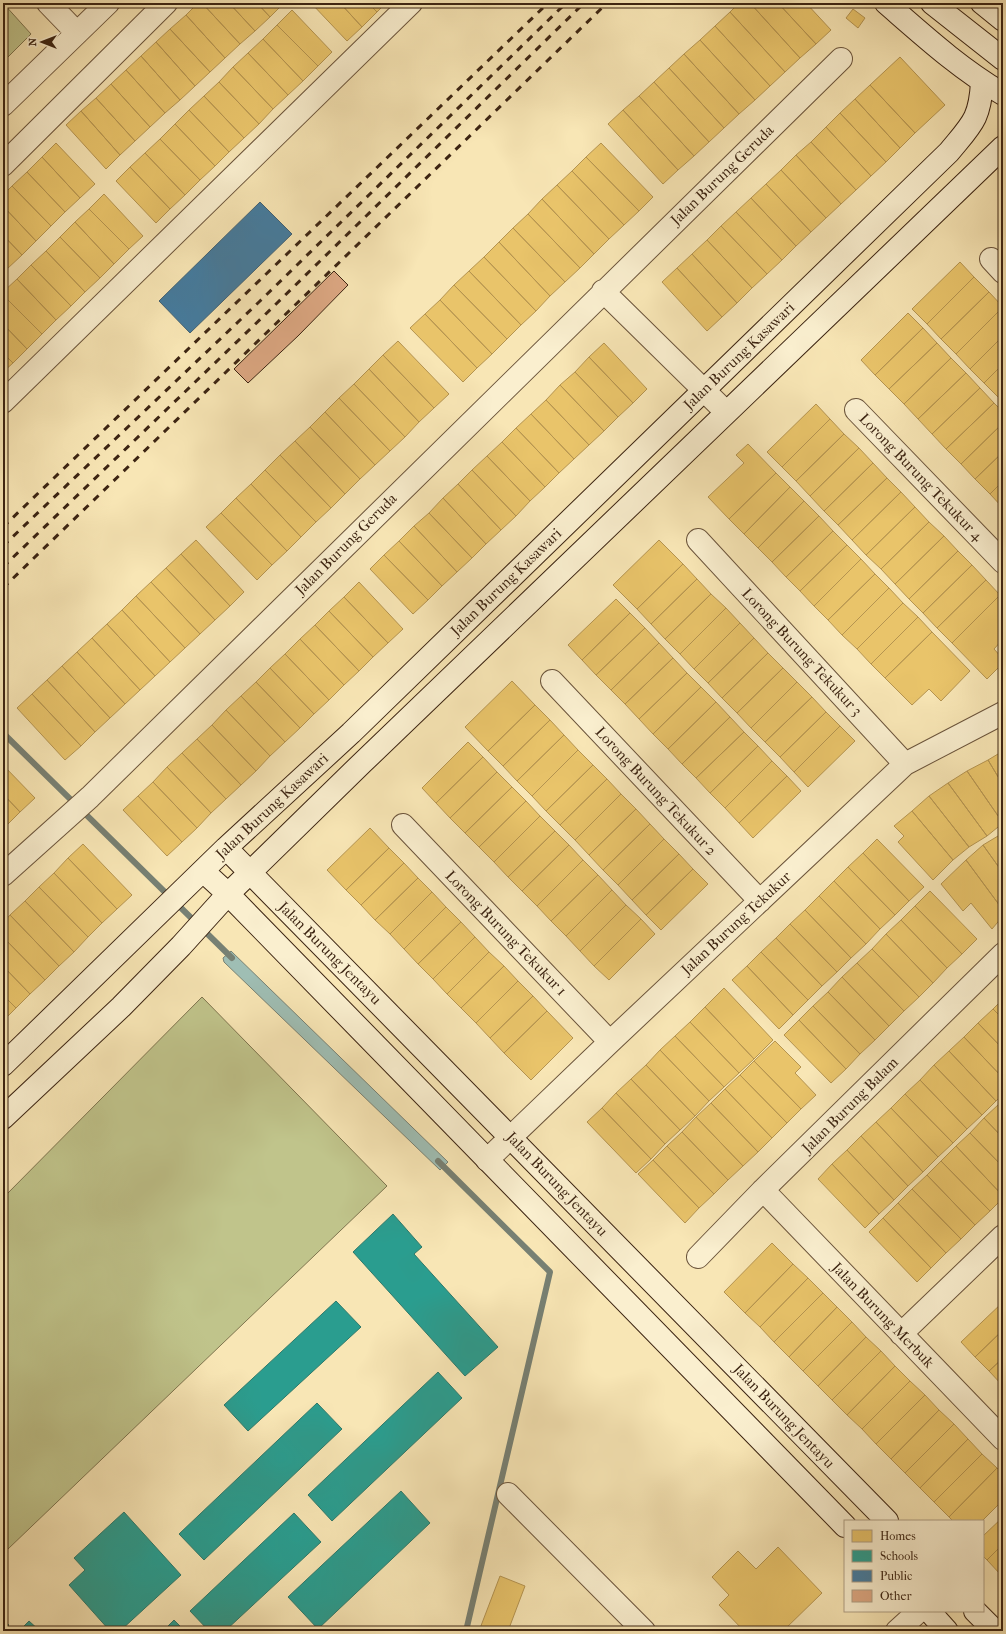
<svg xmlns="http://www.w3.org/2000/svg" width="1006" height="1634" font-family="'IM FELL French Canon',serif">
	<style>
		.green { fill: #c0c48b; stroke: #7e744e }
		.water { fill: #9fbeb4; stroke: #778073 }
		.homes { fill: #e9c46a; stroke: #b59450 }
		.schools { fill: #2a9d8f; stroke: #2f796a }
		.public { fill: #457b9d; stroke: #426173 }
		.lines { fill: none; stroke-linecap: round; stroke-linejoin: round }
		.stream { stroke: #778073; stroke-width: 6 }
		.building { fill: #dca782; stroke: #3c2412 }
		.street-casing { stroke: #6b543b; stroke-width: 24 }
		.secondary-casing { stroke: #3c2412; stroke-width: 24 }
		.street { stroke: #faefcf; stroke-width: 22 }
		.secondary { stroke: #faefcf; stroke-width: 22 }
		.rail { stroke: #3c2412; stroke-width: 3; stroke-dasharray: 7 7; stroke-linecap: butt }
		.labels { text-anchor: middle; stroke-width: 4; stroke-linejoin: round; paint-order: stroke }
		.street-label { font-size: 15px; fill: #3c2412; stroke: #faefcf }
	</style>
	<rect width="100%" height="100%" fill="#f8e6b5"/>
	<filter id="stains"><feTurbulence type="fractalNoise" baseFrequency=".005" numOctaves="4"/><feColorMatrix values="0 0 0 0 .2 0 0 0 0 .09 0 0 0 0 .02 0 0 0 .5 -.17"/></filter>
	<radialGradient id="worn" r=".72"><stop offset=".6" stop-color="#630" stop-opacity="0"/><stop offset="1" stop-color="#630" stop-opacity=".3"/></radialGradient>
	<!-- green -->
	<path class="green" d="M3,3L31,34L3,62Z
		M202,997L387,1186L8,1549L3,1544V1198Z"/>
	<!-- water -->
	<path class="water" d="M231,951L448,1162L440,1170L224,962L223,958Z"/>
	<!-- homes -->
	<path class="homes" d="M198,3H202L240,44L225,58L186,15Z
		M202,3H229L255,31L240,44Z
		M229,3H257L270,17L255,31Z
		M257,3H284L270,17Z
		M311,3H340L362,27L347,41Z
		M340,3H368L377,12L362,27Z
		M368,3H386L377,12Z
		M739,3H750L800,58L785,72L730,12Z
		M750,3H778L816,44L800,58Z
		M778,3H806L831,30L816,44Z
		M853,9L865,18L858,28L846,18Z
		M292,10L332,52L318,66L277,25Z
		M730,12L785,72L770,86L715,26Z
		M186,15L225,58L210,72L170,29Z
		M277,25L318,66L303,81L263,39Z
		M715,26L770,86L755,100L700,40Z
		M170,29L210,72L195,86L156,42Z
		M263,39L303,81L288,95L248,53Z
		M700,40L755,100L739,114L684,54Z
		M156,42L195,86L180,100L141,56Z
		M248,53L288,95L273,109L233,67Z
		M684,54L739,114L724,128L669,68Z
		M141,56L180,100L165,113L126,70Z
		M900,57L945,105L915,133L870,85Z
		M233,67L273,109L259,124L219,82Z
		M669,68L724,128L709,142L654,82Z
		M126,70L165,113L150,127L111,84Z
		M219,82L259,124L244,138L204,96Z
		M654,82L709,142L694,156L639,96Z
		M111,84L150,127L135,141L96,98Z
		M870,85L915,133L900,148L855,99Z
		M204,96L244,138L229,152L189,110Z
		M639,96L694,156L678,170L623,110Z
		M96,98L135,141L120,155L81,111Z
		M855,99L900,148L886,162L840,113Z
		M189,110L229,152L215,166L175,124Z
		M623,110L678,170L663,184L608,124Z
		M81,111L120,155L106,169L66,125Z
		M840,113L886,162L871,176L826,127Z
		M175,124L215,166L200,180L160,139Z
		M826,127L871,176L856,190L811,142Z
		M160,139L200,180L185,195L145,153Z
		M811,142L856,190L841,204L796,155Z
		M56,143L95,184L80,198L42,157Z
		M601,143L653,197L639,211L586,157Z
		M145,153L185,195L170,209L130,167Z
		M796,155L841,204L826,218L781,170Z
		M42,157L80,198L65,212L27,172Z
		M586,157L639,211L624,225L572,171Z
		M130,167L170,209L156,223L116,181Z
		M781,170L826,218L811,232L766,184Z
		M572,171L624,225L609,239L557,185Z
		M27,172L65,212L51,226L12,186Z
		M766,184L811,232L796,246L751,198Z
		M557,185L609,239L594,254L542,199Z
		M12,186L51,226L36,241L3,206V195Z
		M104,194L143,236L129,249L89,209Z
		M751,198L796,246L782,260L736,212Z
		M542,199L594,254L580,268L528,214Z
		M3,206L36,241L22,255L3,235Z
		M89,209L129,249L114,264L75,222Z
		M736,212L782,260L767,274L721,226Z
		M528,214L580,268L565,282L513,228Z
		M75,222L114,264L100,278L60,237Z
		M721,226L767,274L752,288L707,240Z
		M513,228L565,282L550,296L499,242Z
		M3,235L22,255L7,269L3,265Z
		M60,237L100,278L85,292L46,251Z
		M707,240L752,288L737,303L692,254Z
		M499,242L550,296L536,311L484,257Z
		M46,251L85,292L71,306L31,265Z
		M692,254L737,303L722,317L677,268Z
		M484,257L536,311L521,325L469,271Z
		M960,262L974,277L927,324L912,309Z
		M3,265L7,269L3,273Z
		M31,265L71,306L56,320L17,279Z
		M677,268L722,317L707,331L662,282Z
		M469,271L521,325L507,339L454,285Z
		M974,277L989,292L941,339L927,324Z
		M17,279L56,320L42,334L3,295V292Z
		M454,285L507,339L492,354L440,300Z
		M989,292L1003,307L956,354L941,339Z
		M3,295L42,334L27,349L3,324Z
		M440,300L492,354L477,368L425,314Z
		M1003,307V336L970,369L956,354Z
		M908,313L923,328L875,375L861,360Z
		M425,314L477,368L463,382L410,328Z
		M3,324L27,349L13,363L3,353Z
		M923,328L937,343L889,389L875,375Z
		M1003,336V364L984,383L970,369Z
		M398,341L449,394L434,408L383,355Z
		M604,343L647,389L633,403L589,357Z
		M937,343L951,358L904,404L889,389Z
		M3,353L13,363L3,372Z
		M383,355L434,408L419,422L369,369Z
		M589,357L633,403L618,417L575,372Z
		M951,358L966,373L918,419L904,404Z
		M1003,364V394L999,398L984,383Z
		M369,369L419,422L405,437L354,384Z
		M575,372L618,417L604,431L560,385Z
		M966,373L980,388L932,434L918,419Z
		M354,384L405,437L390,451L339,398Z
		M560,385L604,431L589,445L546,400Z
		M980,388L994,403L946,449L932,434Z
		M1003,394V402L999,398Z
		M339,398L390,451L375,465L325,412Z
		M546,400L589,445L574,459L531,414Z
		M994,403L1003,412V423L961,464L946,449Z
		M816,404L830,419L782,467L767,452Z
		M325,412L375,465L360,479L310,427Z
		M531,414L574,459L559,473L516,428Z
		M830,419L844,434L796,481L782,467Z
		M1003,423V452L975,479L961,464Z
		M310,427L360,479L345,494L295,441Z
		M516,428L559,473L545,487L502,442Z
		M844,434L859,448L810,496L796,481Z
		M295,441L345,494L331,508L280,455Z
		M502,442L545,487L530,501L487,456Z
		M748,444L776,473L729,519L708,497L744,463L736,455Z
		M859,448L873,463L824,511L810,496Z
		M1003,452V481L990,494L975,479Z
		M280,455L331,508L316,522L265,470Z
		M487,456L530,501L516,516L472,470Z
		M873,463L887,478L838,525L824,511Z
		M265,470L316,522L301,537L251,484Z
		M472,470L516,516L501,530L458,484Z
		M776,473L790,487L744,534L729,519Z
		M887,478L901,492L852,540L838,525Z
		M1003,481V508L990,494Z
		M251,484L301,537L287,551L236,498Z
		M458,484L501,530L486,544L443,498Z
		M790,487L804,501L758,548L744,534Z
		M901,492L915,507L866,555L852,540Z
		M236,498L287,551L272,565L221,513Z
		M443,498L486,544L472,558L429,513Z
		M804,501L819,516L772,562L758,548Z
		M915,507L929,522L881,569L866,555Z
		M221,513L272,565L257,580L206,527Z
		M429,513L472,558L457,572L414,526Z
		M819,516L833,531L786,577L772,562Z
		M929,522L944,536L895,584L881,569Z
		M414,526L457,572L442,586L399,541Z
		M833,531L847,545L800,591L786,577Z
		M944,536L958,551L909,599L895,584Z
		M196,540L244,592L230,606L181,554Z
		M659,540L683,564L637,609L613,585Z
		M399,541L442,586L428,600L384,555Z
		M847,545L861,559L814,606L800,591Z
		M958,551L972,565L923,613L909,599Z
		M181,554L230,606L215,620L166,568Z
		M384,555L428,600L413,614L370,569Z
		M861,559L875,574L828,620L814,606Z
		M683,564L697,579L651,624L637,609Z
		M972,565L986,580L937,628L923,613Z
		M166,568L215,620L200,634L151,582Z
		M875,574L889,588L842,635L828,620Z
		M697,579L711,594L665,639L651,624Z
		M986,580L1000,595L952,643L937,628Z
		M151,582L200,634L185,648L136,596Z
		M359,582L403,629L388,643L344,597Z
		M889,588L903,603L857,649L842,635Z
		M711,594L726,608L680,654L665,639Z
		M1000,595L1003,598V639L994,649L1003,659V663L987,679L952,643Z
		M136,596L185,648L170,662L122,610Z
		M344,597L388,643L373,657L329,611Z
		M616,599L630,613L582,660L568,645Z
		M903,603L918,617L871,664L857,649Z
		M726,608L740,623L694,669L680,654Z
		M122,610L170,662L155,676L107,624Z
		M329,611L373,657L359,671L315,625Z
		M630,613L645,628L596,675L582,660Z
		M918,617L932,632L885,678L871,664Z
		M740,623L754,638L708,683L694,669Z
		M107,624L155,676L140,690L92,638Z
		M315,625L359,671L344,685L300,639Z
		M645,628L659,643L611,690L596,675Z
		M932,632L970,671L941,701L929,689L912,705L885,678Z
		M92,638L140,690L125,704L77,652Z
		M754,638L768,653L722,698L708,683Z
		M300,639L344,685L329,700L285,654Z
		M659,643L673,658L625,704L611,690Z
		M77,652L125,704L110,718L62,666Z
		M768,653L783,668L737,713L722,698Z
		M285,654L329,700L314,714L270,668Z
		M673,658L687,673L639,719L625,704Z
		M62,666L110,718L95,732L47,680Z
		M270,668L314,714L300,728L256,682Z
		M783,668L797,682L751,728L737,713Z
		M687,673L701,687L653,734L639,719Z
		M47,680L95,732L81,746L32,694Z
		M512,681L535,705L488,751L465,727Z
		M256,682L300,728L285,742L241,696Z
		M797,682L812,697L765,742L751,728Z
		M701,687L716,702L668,749L653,734Z
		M32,694L81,746L65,760L17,708Z
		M241,696L285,742L270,756L226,710Z
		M812,697L826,712L780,757L765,742Z
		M716,702L730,717L682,764L668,749Z
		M535,705L550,720L503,766L488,751Z
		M226,710L270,756L256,771L212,725Z
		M826,712L840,726L794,772L780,757Z
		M730,717L744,732L696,778L682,764Z
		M550,720L564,735L517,781L503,766Z
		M212,725L256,771L241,785L197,739Z
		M840,726L855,741L808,787L794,772Z
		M744,732L758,746L710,793L696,778Z
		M564,735L578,750L532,796L517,781Z
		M197,739L241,785L226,799L182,753Z
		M468,742L483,757L436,803L422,788Z
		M758,746L772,761L725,808L710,793Z
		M578,750L593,765L546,811L532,796Z
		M1003,751V785L988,760Z
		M182,753L226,799L211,813L167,767Z
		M483,757L497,772L450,818L436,803Z
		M988,760L1003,785V823L967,771Z
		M772,761L787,776L739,823L725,808Z
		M3,765L35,798L20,812L3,794Z
		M593,765L607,779L560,825L546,811Z
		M167,767L211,813L197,828L153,782Z
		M967,771L1003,823L987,836L948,783Z
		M497,772L512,787L465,833L450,818Z
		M787,776L801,791L753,838L739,823Z
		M607,779L621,794L575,840L560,825Z
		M153,782L197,828L182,842L138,796Z
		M948,783L987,836L969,847L929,796Z
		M512,787L526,801L479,847L465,833Z
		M3,794L20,812L6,826L3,823Z
		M621,794L636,809L589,855L575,840Z
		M138,796L182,842L167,856L123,810Z
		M929,796L969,847L953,860L912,811Z
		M526,801L540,816L494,862L479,847Z
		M636,809L650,824L603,870L589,855Z
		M912,811L953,860L933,880L898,842L904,836L894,826Z
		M540,816L555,831L508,877L494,862Z
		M650,824L664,839L618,885L603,870Z
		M370,828L389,848L346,890L327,870Z
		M555,831L569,845L522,891L508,877Z
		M1003,833V873L983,845Z
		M664,839L679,854L632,900L618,885Z
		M877,839L924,887L909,901L863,853Z
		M83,844L132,895L117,909L68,858Z
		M569,845L583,860L537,906L522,891Z
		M983,845L1003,873V910L966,860Z
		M389,848L404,863L361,905L346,890Z
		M863,853L909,901L895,915L848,867Z
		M679,854L693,869L646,915L632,900Z
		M68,858L117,909L102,923L54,873Z
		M583,860L598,875L551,921L537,906Z
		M966,860L1003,910V916L992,929L971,903L963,911L941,884Z
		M404,863L418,878L375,920L361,905Z
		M848,867L895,915L880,929L834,881Z
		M693,869L708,884L661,930L646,915Z
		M54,873L102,923L88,937L39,887Z
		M598,875L612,890L566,936L551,921Z
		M418,878L432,892L390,934L375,920Z
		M834,881L880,929L866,944L819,896Z
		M39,887L88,937L74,952L25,901Z
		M612,890L626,905L580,951L566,936Z
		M930,891L977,939L962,954L915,906Z
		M432,892L446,907L404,949L390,934Z
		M819,896L866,944L851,958L805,910Z
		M25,901L74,952L59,966L10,915Z
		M626,905L641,919L594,966L580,951Z
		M915,906L962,954L947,968L901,920Z
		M446,907L461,922L418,964L404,949Z
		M805,910L851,958L837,972L790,924Z
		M10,915L59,966L45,980L3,937V923Z
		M641,919L655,934L609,980L594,966Z
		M901,920L947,968L933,983L886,934Z
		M461,922L475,937L433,979L418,964Z
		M790,924L837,972L822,986L776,938Z
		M886,934L933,983L919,997L872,949Z
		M3,937L45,980L30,994L3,966Z
		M475,937L489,952L447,994L433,979Z
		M776,938L822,986L808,1000L761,952Z
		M872,949L919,997L904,1011L857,963Z
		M489,952L504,966L461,1008L447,994Z
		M761,952L808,1000L793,1015L747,966Z
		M857,963L904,1011L889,1026L842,977Z
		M3,966L30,994L16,1008L3,995Z
		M504,966L518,981L476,1023L461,1008Z
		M747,966L793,1015L779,1029L732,980Z
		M842,977L889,1026L875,1040L828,992Z
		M518,981L533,996L490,1038L476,1023Z
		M724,988L773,1040L754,1059L705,1007Z
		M828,992L875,1040L860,1054L813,1006Z
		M3,995L16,1008L3,1021Z
		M533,996L547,1011L504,1053L490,1038Z
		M1003,999V1019L993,1009Z
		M813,1006L860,1054L846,1069L799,1020Z
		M705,1007L754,1059L739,1073L690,1022Z
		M993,1009L1003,1019V1049L978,1023Z
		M547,1011L573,1038L531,1080L504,1053Z
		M799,1020L846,1069L831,1083L784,1035Z
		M690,1022L739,1073L724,1087L675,1036Z
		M978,1023L1003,1049V1078L964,1037Z
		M675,1036L724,1087L709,1101L660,1050Z
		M964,1037L1003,1078V1094L996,1101L949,1051Z
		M775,1041L801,1067L795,1073L816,1095L801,1109L754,1061Z
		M660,1050L709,1101L695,1116L646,1065Z
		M949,1051L996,1101L982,1115L934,1065Z
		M754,1061L801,1109L787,1123L740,1075Z
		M646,1065L695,1116L680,1130L631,1079Z
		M934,1065L982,1115L967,1129L920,1080Z
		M740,1075L787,1123L772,1138L725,1089Z
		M631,1079L680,1130L665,1144L616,1093Z
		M920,1080L967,1129L953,1143L905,1094Z
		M725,1089L772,1138L758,1152L711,1103Z
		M616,1093L665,1144L651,1159L602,1108Z
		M905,1094L953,1143L938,1157L891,1108Z
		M1003,1100V1108L999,1104Z
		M711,1103L758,1152L743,1166L696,1117Z
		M999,1104L1003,1108V1138L984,1118Z
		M602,1108L651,1159L636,1173L587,1122Z
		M891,1108L938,1157L923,1172L876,1122Z
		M696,1117L743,1166L728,1180L682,1132Z
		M984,1118L1003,1138V1167L970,1133Z
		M876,1122L923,1172L908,1186L861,1136Z
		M682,1132L728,1180L714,1194L667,1146Z
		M970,1133L1003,1167V1196L956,1146Z
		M861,1136L908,1186L894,1200L847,1150Z
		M667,1146L714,1194L699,1208L653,1160Z
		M956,1146L1003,1196V1198L990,1211L941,1161Z
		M847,1150L894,1200L879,1214L832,1164Z
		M653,1160L699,1208L685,1223L638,1174Z
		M941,1161L990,1211L975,1225L927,1175Z
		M832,1164L879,1214L865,1228L818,1179Z
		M927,1175L975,1225L961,1239L912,1189Z
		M912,1189L961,1239L946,1253L898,1203Z
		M898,1203L946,1253L931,1268L883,1218Z
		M883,1218L931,1268L917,1282L869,1232Z
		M772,1243L793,1264L745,1313L724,1292Z
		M793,1264L808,1278L760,1327L745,1313Z
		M808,1278L823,1293L774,1342L760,1327Z
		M823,1293L837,1307L789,1357L774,1342Z
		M1003,1302V1330L975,1357L961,1342Z
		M837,1307L852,1322L803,1371L789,1357Z
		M852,1322L866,1337L818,1386L803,1371Z
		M1003,1330V1358L989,1371L975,1357Z
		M866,1337L881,1351L832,1400L818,1386Z
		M881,1351L895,1366L847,1415L832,1400Z
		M1003,1358V1386L989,1371Z
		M895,1366L910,1381L862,1429L847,1415Z
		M910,1381L925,1395L876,1444L862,1429Z
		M925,1395L939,1410L891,1459L876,1444Z
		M939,1410L954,1424L905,1473L891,1459Z
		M954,1424L968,1439L920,1488L905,1473Z
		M968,1439L982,1454L934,1502L920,1488Z
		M982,1454L997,1468L949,1517L934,1502Z
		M997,1468L1003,1474V1500L982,1521H953L949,1517Z
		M1003,1517V1544L987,1560L983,1556V1536Z
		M1003,1544V1573L1001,1575L987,1560Z
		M778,1547L822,1593L783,1631H744L719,1605L729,1595L712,1577L738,1551L756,1569Z
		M500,1576L525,1586L508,1631H479Z"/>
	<!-- schools -->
	<path class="schools" d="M393,1214L422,1247L414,1254L498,1347L465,1376L353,1252Z
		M336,1301L361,1327L248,1431L224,1405Z
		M438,1372L462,1398L332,1521L308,1495Z
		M317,1403L342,1429L204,1560L179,1534Z
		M401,1491L430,1523L318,1629L288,1597Z
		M124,1512L181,1575L120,1631H110L69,1585L85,1570L74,1558Z
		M294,1513L321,1542L225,1631H209L190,1611Z
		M3,1620L9,1625L3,1631Z
		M174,1620L185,1631H163Z
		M29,1621L40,1631H19Z"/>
	<!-- public -->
	<path class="public" d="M260,202L292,234L190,333L159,301Z"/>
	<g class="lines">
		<!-- stream -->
		<path class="stream" d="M3,733L232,958
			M438,1161L550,1272L466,1631"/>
	</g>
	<!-- building -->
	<path class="building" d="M334,271L348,285L298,336L248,383L234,369Z"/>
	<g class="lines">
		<!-- street casing -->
		<g class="street-casing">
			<path id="street" d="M48,3L77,33
				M3,105L108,3
				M3,165L166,3
				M991,259L1003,272
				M603,291L726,412
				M3,402L411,3
				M856,410L1003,562
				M698,540L905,764
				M552,681L760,901
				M403,825L610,1042
				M3,875L90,797L841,59
				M487,1160L610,1042L905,764L1003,713
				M763,1190L1003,1439
				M698,1257L763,1190L1003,954
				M901,1334L1003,1236
				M508,1494L644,1631
				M897,1631L919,1611"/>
		</g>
		<!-- secondary casing -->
		<g class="secondary-casing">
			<path id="secondary" d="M886,3C924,36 960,69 1003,94
				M932,3L1003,59
				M982,3L1003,20
				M226,848L887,1521
				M203,871L228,894L845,1526
				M3,1065L226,848L351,733L949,152C972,124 980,119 982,82
				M3,1118L121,1007L181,946L228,894L362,763L1003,147
				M929,1611L947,1631
				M975,1611L995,1631"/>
		</g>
		<!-- street -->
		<use href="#street" class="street"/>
		<!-- secondary -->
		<use href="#secondary" class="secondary"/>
		<!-- rail -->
		<path class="rail" d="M3,527L548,3
			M3,546L260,301L566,3
			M3,567L272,308L584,3
			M3,588L607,3"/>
	</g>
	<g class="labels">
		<!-- street labels -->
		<g class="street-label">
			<text transform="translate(722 175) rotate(-44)" y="5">Jalan Burung Geruda</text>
			<text transform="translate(739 356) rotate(-44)" y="5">Jalan Burung Kasawari</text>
			<text transform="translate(921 477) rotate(46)" y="5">Lorong Burung Tekukur 4</text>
			<text transform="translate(346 544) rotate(-45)" y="5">Jalan Burung Geruda</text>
			<text transform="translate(506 582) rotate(-44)" y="5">Jalan Burung Kasawari</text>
			<text transform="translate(802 652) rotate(47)" y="5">Lorong Burung Tekukur 3</text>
			<text transform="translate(656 791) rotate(47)" y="5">Lorong Burung Tekukur 2</text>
			<text transform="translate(272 806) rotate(-43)" y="5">Jalan Burung Kasawari</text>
			<text transform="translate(736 923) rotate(-43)" y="5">Jalan Burung Tekukur</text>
			<text transform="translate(506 933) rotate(46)" y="5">Lorong Burung Tekukur 1</text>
			<text transform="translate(330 953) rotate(45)" y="5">Jalan Burung Jentayu</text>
			<text transform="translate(850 1105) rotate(-45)" y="5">Jalan Burung Balam</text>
			<text transform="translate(557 1184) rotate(46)" y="5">Jalan Burung Jentayu</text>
			<text transform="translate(883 1315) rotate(46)" y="5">Jalan Burung Merbuk</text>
			<text transform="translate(784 1416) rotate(46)" y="5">Jalan Burung Jentayu</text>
		</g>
	</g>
	<!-- margin -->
	<rect width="1006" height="1634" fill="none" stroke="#f8e6b5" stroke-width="16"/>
	<rect x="4" y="4" width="998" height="1626" fill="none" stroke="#3c2412" stroke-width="2"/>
	<rect x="8" y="8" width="990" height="1618" fill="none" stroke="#3c2412"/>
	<!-- legend -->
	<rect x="844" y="1520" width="140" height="92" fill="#faefcf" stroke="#ae9e83"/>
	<rect x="852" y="1530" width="20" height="12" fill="#e9c46a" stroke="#ae9e83"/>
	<text x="880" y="1540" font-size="12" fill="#3c2412">Homes</text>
	<rect x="852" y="1550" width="20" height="12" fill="#2a9d8f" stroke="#ae9e83"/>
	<text x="880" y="1560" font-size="12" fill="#3c2412">Schools</text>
	<rect x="852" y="1570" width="20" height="12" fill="#457b9d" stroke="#ae9e83"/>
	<text x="880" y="1580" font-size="12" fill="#3c2412">Public</text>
	<rect x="852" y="1590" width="20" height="12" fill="#dca782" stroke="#ae9e83"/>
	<text x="880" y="1600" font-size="12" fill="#3c2412">Other</text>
	<!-- north arrow -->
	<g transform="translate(42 42) rotate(270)" stroke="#faefcf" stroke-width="3" paint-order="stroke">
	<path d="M0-3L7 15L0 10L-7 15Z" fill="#3c2412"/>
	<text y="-6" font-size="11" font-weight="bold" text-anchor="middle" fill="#3c2412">N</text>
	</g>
	<rect width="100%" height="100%" filter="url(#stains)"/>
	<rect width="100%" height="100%" fill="url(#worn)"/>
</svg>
